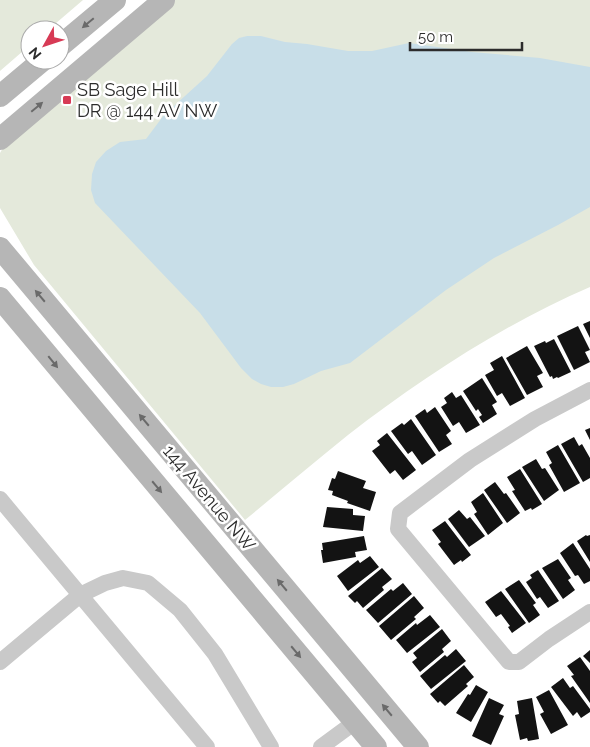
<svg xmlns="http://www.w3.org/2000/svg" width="590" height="747" font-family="Raleway,sans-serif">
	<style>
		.green { fill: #e4e9db }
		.water { fill: #c8dee8 }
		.building { fill: #131313 }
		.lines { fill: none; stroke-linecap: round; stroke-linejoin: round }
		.street { stroke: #c9c9c9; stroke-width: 16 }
		.secondary { stroke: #b6b6b6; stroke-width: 22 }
		.oneway { fill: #6a6a6a }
		.poi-dot { fill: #d73a55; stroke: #fff; stroke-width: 2 }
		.labels { text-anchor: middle; stroke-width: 5; stroke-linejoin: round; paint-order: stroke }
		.poi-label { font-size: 18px; fill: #2c2c2c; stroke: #fff; text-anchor: start }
		.street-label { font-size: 18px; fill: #2c2c2c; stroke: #fff }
	</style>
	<rect width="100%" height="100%" fill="#fff"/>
	<!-- green -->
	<path class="green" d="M0,0H83L48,30H30V45L0,71Z
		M174,0H590V287C504,324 422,378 348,435C313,463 279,492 245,520L34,265L0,208V153L4,146Z"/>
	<!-- water -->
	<path class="water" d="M247,36H261L285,42L307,44L348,51H372L409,43L472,52L540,58L590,67V207L558,225L494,258L446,290L350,363L321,371L294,384L283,387H271L261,384L252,379L241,368L200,313L95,203L91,190L92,174L96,162L106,151L120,142L146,139L164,115L207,76L232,44L239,38Z"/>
	<!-- building -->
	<path class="building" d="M590,321V338L583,324Z
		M578,326L590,350L585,352L590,362L574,370L557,336Z
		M554,339L571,372L558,378L557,377L553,379L552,376L550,377L534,346L545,341L546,343Z
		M527,346L543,373L537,376L543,387L527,395L506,358Z
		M502,356L525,398L510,406L502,393L497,396L485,375L494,370L490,363Z
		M482,378L497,402L492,405L497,414L483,423L479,417L482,415L478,409L476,411L463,391Z
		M452,392L456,398L461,395L480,425L466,433L459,422L453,426L441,407L447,403L444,398Z
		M435,407L451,431L446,435L452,444L439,452L415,416L425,409L427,413Z
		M411,419L436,455L422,465L412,451L408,454L391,431L402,423L404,425Z
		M590,428V440L585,430Z
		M387,433L416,470L403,480L395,470L390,474L372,451L380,445L377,441Z
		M574,437L579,446L582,444L590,458V478L583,482L561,444Z
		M558,445L580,483L564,492L549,465L552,463L546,452Z
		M536,459L542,469L545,468L559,490L544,501L522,467Z
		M520,469L542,504L532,510L531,508L525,511L512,491L515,490L507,477Z
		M338,471L366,481L363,488L376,492L370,511L347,503L348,501L332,495L333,491L328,490L332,478L335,479Z
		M495,482L504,494L506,493L520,513L507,523L484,490Z
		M483,493L503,523L488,535L474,514L477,512L471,502Z
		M327,507L353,509V515L365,516L363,531L323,527Z
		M459,510L467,519L470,517L485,536L469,547L448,519Z
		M445,521L471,555L462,562L461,560L454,565L438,544L441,542L432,530Z
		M586,535L587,536L590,535V562L577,541Z
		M364,536L367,550L355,552L356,557L323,563L321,550H323L322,543Z
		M573,543L590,569V581L584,584L578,575L575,576L560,553Z
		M370,556L379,567L348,591L337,576L358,560L360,563Z
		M558,559L571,578L568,580L575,590L563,599L542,568Z
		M382,568L392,579L382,587L384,590L363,608L357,601L355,603L348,596Z
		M538,570L559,601L548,608L540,597L537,599L526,582L532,578L530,575Z
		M519,580L536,603L533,605L540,615L529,623L505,589Z
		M403,583L412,594L378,623L366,610L391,589L393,591Z
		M501,591L526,623L512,633L508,627L510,626L501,614L496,617L485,602Z
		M414,596L424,608L414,617L416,619L391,640L379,626Z
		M430,615L440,627L407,653L396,640L416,623L417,625Z
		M442,629L451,641L442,649L444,652L420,672L412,662L417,658L413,653Z
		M456,649L466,661L431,689L420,676L445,655L447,657Z
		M590,650V663L583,656Z
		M580,657L590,671V703L571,676L574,675L567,666Z
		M464,665L474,677L466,684L468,686L445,706L440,701L438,703L430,694Z
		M563,678L570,688L573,686L590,709V712L581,718L577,712L573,716L551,687Z
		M476,685L488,692L471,722L456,713L468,694L470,695Z
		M549,690L568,725L551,734L540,714L544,712L536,697Z
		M489,698L504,705L499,714L504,716L491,745L472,736Z
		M532,698L539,739L528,741L527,738L520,740L515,715L519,714L517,701Z"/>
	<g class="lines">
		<!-- street -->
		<path class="street" d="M590,390L535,419L470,460L400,513L398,529L509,662H519L549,639L590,612
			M0,499L207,747
			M0,662L80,595L105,583L123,578L148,583L180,610L215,654L271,747
			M321,747L355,722"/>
		<!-- secondary -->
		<path class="secondary" d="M60,46L115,0
			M0,96L43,60
			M0,139L164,0
			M0,248L418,747
			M0,298L376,747"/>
	</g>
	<!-- one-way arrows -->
	<defs><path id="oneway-solid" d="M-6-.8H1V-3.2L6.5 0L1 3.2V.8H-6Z" transform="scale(1.25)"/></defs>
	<g class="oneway">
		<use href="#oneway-solid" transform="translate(88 23) rotate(140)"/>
		<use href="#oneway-solid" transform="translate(37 107) rotate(-40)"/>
		<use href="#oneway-solid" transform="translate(40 296) rotate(-130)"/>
		<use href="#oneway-solid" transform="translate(53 362) rotate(51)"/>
		<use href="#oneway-solid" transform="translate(144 420) rotate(-130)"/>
		<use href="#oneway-solid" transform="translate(157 487) rotate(50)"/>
		<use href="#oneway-solid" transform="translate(282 585) rotate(-130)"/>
		<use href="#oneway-solid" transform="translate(296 652) rotate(50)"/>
		<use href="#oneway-solid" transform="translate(387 710) rotate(-130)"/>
	</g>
	<!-- markers -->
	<rect class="poi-dot" x="62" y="95" width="10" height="10" rx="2.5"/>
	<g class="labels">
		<!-- poi labels -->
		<g class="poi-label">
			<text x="77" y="96">SB Sage Hill<tspan x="77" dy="21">DR @ 144 AV NW</tspan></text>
		</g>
		<!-- street labels -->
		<g class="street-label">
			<text transform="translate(209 498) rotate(50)" y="6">144 Avenue NW</text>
		</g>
	</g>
	<!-- north arrow -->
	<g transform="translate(45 45) rotate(230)"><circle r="24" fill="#ffffff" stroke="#ababab"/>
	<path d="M0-4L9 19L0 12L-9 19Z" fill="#d73a55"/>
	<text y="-8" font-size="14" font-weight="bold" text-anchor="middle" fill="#2c2c2c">N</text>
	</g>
	<!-- scale -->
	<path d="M410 42v8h112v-8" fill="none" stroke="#2c2c2c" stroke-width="2.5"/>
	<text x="418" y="42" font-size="15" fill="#2c2c2c" stroke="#ffffff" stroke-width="4" paint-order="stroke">50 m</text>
</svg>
